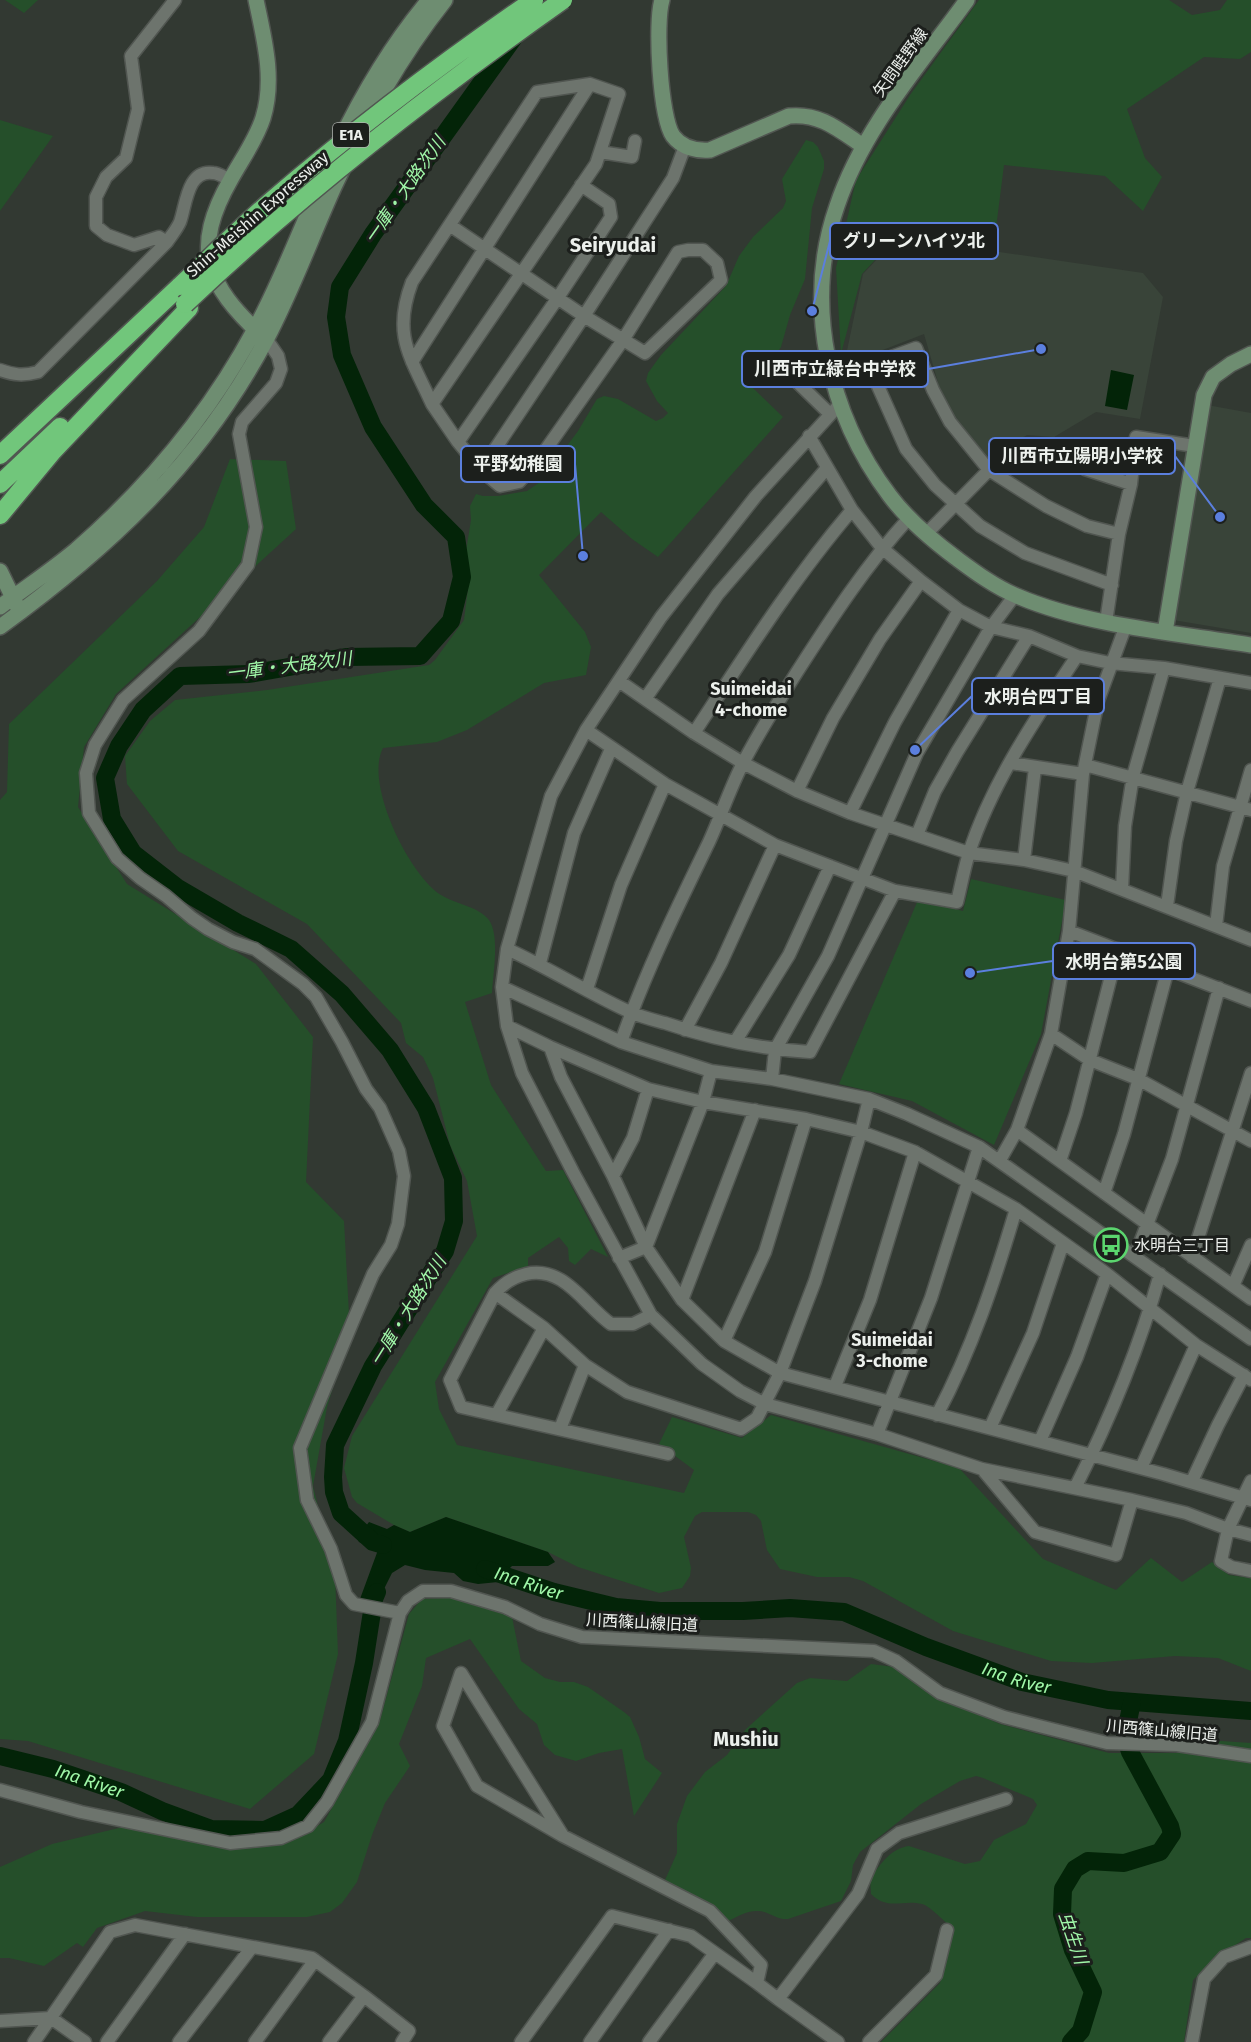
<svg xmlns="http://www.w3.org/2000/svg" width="1251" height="2042" font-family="'Fira Sans','Noto Sans JP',sans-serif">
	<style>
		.built { fill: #394439 }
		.green { fill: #254f2a }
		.water { fill: #032408 }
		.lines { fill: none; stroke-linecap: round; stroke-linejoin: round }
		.river { stroke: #032408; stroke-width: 18 }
		.street-casing { stroke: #515651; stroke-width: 15 }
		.secondary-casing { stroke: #515651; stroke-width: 18 }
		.highway-casing { stroke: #515651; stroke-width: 21 }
		.street { stroke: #6d746d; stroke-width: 12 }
		.secondary { stroke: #6e8d71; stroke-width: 15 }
		.highway { stroke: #71c67b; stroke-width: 18 }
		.highway-bridge-casing { stroke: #515651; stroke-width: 21; stroke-linecap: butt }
		.highway-bridge { stroke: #71c67b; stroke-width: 18 }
		.labels { text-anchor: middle; stroke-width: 6; stroke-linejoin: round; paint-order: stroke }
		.shield { fill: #1c1f1c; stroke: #aeb1ae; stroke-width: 1.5 }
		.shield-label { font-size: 15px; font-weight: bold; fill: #ecf0ec }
		.street-label { font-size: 16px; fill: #ecf0ec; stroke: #1c1f1c }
		.poi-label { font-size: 16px; fill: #ecf0ec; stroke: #1c1f1c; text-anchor: start }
		.water-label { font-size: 18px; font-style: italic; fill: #a0f7a8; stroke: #1c1f1c }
		.neighbourhood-label { font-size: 18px; font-weight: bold; fill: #ecf0ec; stroke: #1c1f1c }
		.quarter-label { font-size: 20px; font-weight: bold; fill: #ecf0ec; stroke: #1c1f1c }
		.leader { fill: none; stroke: #5b7fde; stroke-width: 2 }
		.callout-dot { fill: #5b7fde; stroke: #1c1f1c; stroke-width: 2 }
		.callout { fill: #1c1f1c; stroke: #5b7fde; stroke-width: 2 }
		.callout-label { font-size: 18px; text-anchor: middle; font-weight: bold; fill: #ecf0ec }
	</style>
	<rect width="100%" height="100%" fill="#323932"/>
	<!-- built -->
	<path class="built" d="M898,237L1143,273L1163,297L1140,419L1096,412L1054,437L1027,435L988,457L957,422L939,386L924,334L844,365L863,274Z
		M1207,405L1251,413V633L1173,620Z"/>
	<!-- green -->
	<path class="green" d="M5,0H38L24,13Z
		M979,0H1169L1192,15L1220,10L1227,0H1251V52L1240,59L1204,57L1127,109L1145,158L1162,177L1143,211L1105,176L1004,165L993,252L897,236L862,274L841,354L836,268L856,180L910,95Z
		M0,120L53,136L0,211Z
		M806,140L813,142L818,147L824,161V169L812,208L805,279L790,315L781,347L753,388L783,417L658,557L632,539L601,512L539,575L585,632L591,647L586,675L544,683L467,730L437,742L383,748C364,783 409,875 441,895C455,904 478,906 489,920C500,936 493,973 492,993L465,1002L491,1085L546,1171L563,1170L608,1257L591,1249L575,1265L569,1261L568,1248L559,1237L528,1258V1266L493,1278L435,1382L439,1409L457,1445L684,1493L694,1470L659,1444L672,1417L742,1438L771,1415L959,1468L1043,1559L1116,1590L1151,1558L1182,1582L1212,1562L1229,1575L1251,1578V1671L1218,1658L1175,1656L1092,1663L1051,1661L953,1631L863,1581L849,1577H817L780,1569L767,1550L761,1521L756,1515L748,1512H702L695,1516L684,1537L691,1568L690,1576L682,1588L659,1593L578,1567L548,1552L446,1517L410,1532L394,1525L357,1503L352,1497L344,1468L352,1436L477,1236L467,1181L450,1145L433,1078L423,1057L406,1043L401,1023L307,924L178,851L127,784L125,756L150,721L175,700L267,690L429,665L435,660L464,620L470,573L466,551L471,520L470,506L476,494L483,496H498L527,491L540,482L578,431L597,399L604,396L618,399L656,421L663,418L668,413L657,401L646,381L648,373L661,355L726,286L739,256L753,237L783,208L786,201L782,179Z
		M230,459L286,461L296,529L116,694L84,747L78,807L127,884L256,964L313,1037L306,1182L344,1221L350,1333L327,1407L313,1486L335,1574L338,1654L314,1754L250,1809L28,1741L0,1739V800L7,792L9,724L157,581L204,527Z
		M971,879L1066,900L1041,1034L994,1145L912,1101L839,1084L918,900L963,911Z
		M452,1598L512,1617L521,1661L545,1678L560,1682H574L588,1687L624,1712L630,1717L639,1737L645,1759L662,1773L634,1816L622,1749L599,1753L576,1761L555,1755L544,1745L537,1724L519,1709L470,1639L426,1658L422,1686L399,1744L410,1766L385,1803L372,1835L357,1882L342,1903L330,1912L307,1917H197L145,1911L97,1928L83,1947L77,1943L44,1966L9,1958H0V1867L52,1844L123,1827L233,1848L290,1842L324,1822L379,1724L409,1614L422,1599Z
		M871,1664L894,1667L934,1695L1000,1724L1109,1753H1177L1206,1740L1251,1743V1938H1246L1217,1957L1193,1980L1184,2042H881L940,1983L952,1928C945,1922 930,1906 922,1904C903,1899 888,1911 871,1894L870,1878C881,1864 891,1848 909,1846L965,1864L980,1861L994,1840L1026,1824L1037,1805L1033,1799L983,1778L976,1776L960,1781L921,1804L860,1852L853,1865L851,1881L841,1901L788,1919C777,1920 770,1912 759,1911C747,1910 737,1917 726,1922L710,1907L665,1880L677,1853V1824L687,1796L705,1772L727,1755L746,1729L797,1683L810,1678L847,1681Z"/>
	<!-- water -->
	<path class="water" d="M1111,370L1134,375L1127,410L1105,406Z
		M446,1517L548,1552L555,1562L548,1566H512L508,1570V1581L478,1584L463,1581L454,1573L425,1570L405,1565L392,1573L377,1603L360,1599L378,1550L359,1542L357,1538L369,1522L387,1529L394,1525L410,1532Z"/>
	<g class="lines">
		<!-- river -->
		<g class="river">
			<path d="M383,1545L373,1542L341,1513L334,1492L333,1477L335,1445L373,1366L445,1251L454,1221L453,1178L426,1108L390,1050L342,994L291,949L238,923L178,888L133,853L112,819L105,778L119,746L143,710L180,676L249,674L346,657L420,656L451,621L462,577L456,537L424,505L373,427L342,355L336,317L340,287L373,234L515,36"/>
			<path id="s1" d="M485,1569L554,1592L616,1607L660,1611H743L790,1608L844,1612L926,1647L1022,1682L1108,1700L1251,1711"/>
			<path id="s2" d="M0,1756L53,1769L121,1792L162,1811L211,1829L265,1830L298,1815L331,1780L347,1741L364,1663L374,1599L377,1592"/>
			<path d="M1071,2042L1081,2031L1093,1992L1073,1950L1062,1914L1063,1889L1075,1869L1088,1861L1124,1863L1160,1852L1172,1834L1170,1826L1130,1752L1125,1736L1132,1702"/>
		</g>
		<!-- street casing -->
		<g class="street-casing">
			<path id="street" d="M590,84L619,94L596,164L432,404C410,356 392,335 412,282L537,92Z
				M600,152L632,157L635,141
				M451,226L584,316L645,353L721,280L717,263L703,250H688L678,252L623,340L537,462L519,482L500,486L481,470
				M167,242L159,237L134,245L107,235L96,226V197L106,177L126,158L138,109L131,56L175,0
				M267,340L278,356L281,369L276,383L242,422L239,434L256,527L248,565L199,631L123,700L95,745L86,773L89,813L117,858L140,878L166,896L192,918L208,929L233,942L255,949L303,984L316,997L342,1042L366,1089L380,1108L399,1151L404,1176L398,1224L391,1245L373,1274L353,1321L300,1448L307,1500L331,1549L346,1595L354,1604L400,1613
				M412,362L590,84
				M869,366L906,449L935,485L980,526L1025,553L1112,585
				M0,370C14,375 23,376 38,372L167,242C171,236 177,229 180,222C186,206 187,169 213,173C219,173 225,178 230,180
				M793,378L830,414
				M833,378L916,348L933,390L950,422L989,470L1046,506L1087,526L1119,534
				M432,404L458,442L481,470L584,316L673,178L685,146
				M840,404L756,496L661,617L586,730L551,796L507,949L502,987L507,1026L522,1073L573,1172L651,1315L702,1364L740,1391L765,1404L877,1434L982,1469L1132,1500L1186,1513L1228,1529L1251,1535
				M809,436L852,510L882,548L921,581L959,610L991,627L1029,636L1077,656L1110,663L1164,668L1251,683
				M458,442L557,299L611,217L609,204L581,185
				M927,533L989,470L1018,448L1045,447L1067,454L1085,469L1131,484
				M1106,622L1119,534L1131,484L1136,437L1195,446
				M619,681L694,733L743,763L797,791L850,813L969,853L1024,860L1074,871L1251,940
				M645,699L718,594L827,468
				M586,730L665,784L775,845L895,891L957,902C961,886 964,869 969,853C992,782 1036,718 1077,656
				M694,733C744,657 793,579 852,510
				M1011,763L1083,774
				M1085,765L1251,810
				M797,791L833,718L880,639L921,581
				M850,813L895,722L959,610
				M917,835L935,791L957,752L1029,636
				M1024,860L1035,768
				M1122,889L1125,826L1133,776L1164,668
				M1167,906L1176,841L1187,792L1220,678
				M1216,926L1223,866L1251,770
				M1069,931L1251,1001
				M507,949C549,968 588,993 630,1012C641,1017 654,1020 665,1023C712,1039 760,1049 810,1052L895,891
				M540,963L574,833L611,749
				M502,987L621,1042L711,1071L772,1079L869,1099L907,1114L979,1147L1251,1339
				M587,989L621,885L665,784
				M507,1026L550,1047L561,1077L613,1176L646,1247L682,1300L724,1341L780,1373L1163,1474L1251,1500
				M685,1030L721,963L775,845
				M1051,1034L1090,1060L1138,1079L1251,1141
				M621,1042C645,973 677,908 709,842C721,816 730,788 743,763C759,732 778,702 797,672C831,619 866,565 909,518
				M735,1042L789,955L830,866
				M550,1047L648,1089L703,1102L806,1119L861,1132L915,1152L1016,1209L1107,1274L1196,1345L1251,1380
				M772,1079L775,1050L828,956L917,753L991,627L1015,595
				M1017,1130L1051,1034L1069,931L1083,774L1098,701L1126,625
				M1000,1160L1017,1130L1251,1299
				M1060,1161L1076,1113L1118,949
				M613,1176L633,1138L648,1089
				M1104,1193L1124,1134L1168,969
				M1135,1256L1172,1159L1219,988
				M1192,1257L1251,1073
				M619,1258L646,1247L703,1102L711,1071
				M1233,1286L1251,1245
				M495,1293L544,1328L585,1365L627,1392L741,1429L757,1418L780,1373L815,1281L861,1132L869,1099
				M682,1300L755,1110
				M651,1315L633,1324H611C585,1306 564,1265 526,1274C513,1277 504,1283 495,1293L450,1380L461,1407L668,1454
				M724,1341L765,1252L806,1119
				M835,1386L870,1300L915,1152
				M497,1414L544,1328
				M937,1415C972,1349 995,1280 1016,1209
				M990,1428L1033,1333L1063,1243
				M560,1429L585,1365
				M877,1434L931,1298L979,1147
				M1040,1441L1077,1357L1107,1274
				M1141,1468L1196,1345
				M982,1469L1035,1532L1116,1555L1132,1500
				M1192,1481L1218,1425L1244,1375
				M1251,1481L1228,1529L1221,1561L1231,1567L1251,1571
				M1075,1488C1110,1419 1139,1349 1160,1274
				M0,1790L81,1812L230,1843L281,1838L308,1826L327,1802L372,1722L400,1613L408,1601L423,1591H451L505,1607L540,1624L582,1637L874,1651L896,1661L940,1693L1004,1717L1039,1726L1107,1743L1177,1745L1251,1756
				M563,1836L477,1786L443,1726L461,1673L563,1836L710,1911L761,1965L757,1983L778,1999
				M0,2021L51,2018L85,2042
				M34,2042L110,1932L135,1925L312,1958L364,1996
				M107,2042L185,1934
				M179,2042L252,1947
				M255,2042L315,1960
				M329,2042L364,1996L409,2031L402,2042
				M521,2042L612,1916L691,1936L757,1983
				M590,2042L669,1930
				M649,2042L715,1953
				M838,2042L778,1999L858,1894L877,1849L899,1833L1006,1799
				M869,2042L936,1975L947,1930
				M1192,2042L1204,1979L1224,1957L1251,1947"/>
		</g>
		<!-- secondary casing -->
		<g class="secondary-casing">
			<path id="secondary" d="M256,0C264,38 275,79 263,118C256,140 242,159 231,179C191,249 206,284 262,336
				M662,0C655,22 660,117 673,136C682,148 697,151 710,150L789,116C820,113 838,129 863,146
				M967,0C920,65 863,128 837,206C803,303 828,414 890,496C908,520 932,540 956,558C975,572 995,587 1017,596C1087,626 1176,633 1251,645
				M339,143C363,93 393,43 429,0
				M0,571L17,606
				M0,607C25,588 52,570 76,550C148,487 210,413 255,329C280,284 299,232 321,184
				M0,627C110,547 201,462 266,340C292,291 311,238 334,187C365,120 399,58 445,0
				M1165,632L1204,395L1213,377L1231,364L1251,354"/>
		</g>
		<!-- highway casing -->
		<g class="highway-casing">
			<path id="highway" d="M0,455L180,286
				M0,484L60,427
				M0,515L53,451L189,308"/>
		</g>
		<!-- street -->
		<use href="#street" class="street"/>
		<!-- secondary -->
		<use href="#secondary" class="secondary"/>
		<!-- highway -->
		<use href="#highway" class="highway"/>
		<!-- highway-bridge casing -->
		<g class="highway-bridge-casing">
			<path id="highway-bridge" d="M180,286C210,258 239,229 270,202C354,130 442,63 534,0
				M185,304C303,192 431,93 563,0"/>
		</g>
		<!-- highway-bridge -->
		<use href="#highway-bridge" class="highway-bridge"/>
	</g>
	<!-- icons -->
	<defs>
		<g id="bus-ring" transform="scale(1.725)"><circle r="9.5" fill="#1c1f1c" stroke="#5bd56e" stroke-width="1.5"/><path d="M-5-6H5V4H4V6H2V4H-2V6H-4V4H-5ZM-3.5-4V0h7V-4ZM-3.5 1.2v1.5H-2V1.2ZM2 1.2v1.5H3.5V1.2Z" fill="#5bd56e"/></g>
	</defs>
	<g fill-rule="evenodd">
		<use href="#bus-ring" x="1111" y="1245"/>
	</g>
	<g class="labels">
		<!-- shield labels -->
		<rect class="shield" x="333" y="123" width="36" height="24" rx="4.5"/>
		<g class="shield-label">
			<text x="351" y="140">E1A</text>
		</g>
		<!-- street labels -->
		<g class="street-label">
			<text transform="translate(900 62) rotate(-54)" y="6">矢問畦野線</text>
			<text transform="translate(257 214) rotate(-41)" y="6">Shin-Meishin Expressway</text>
			<text transform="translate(642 1622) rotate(3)" y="6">川西篠山線旧道</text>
			<text transform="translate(1162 1730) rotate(5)" y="6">川西篠山線旧道</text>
		</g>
		<!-- poi labels -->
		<g class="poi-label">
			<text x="1134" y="1251">水明台三丁目</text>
		</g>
		<!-- water labels -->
		<g class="water-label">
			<text transform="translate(405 190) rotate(-55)" y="6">一庫・大路次川</text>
			<text transform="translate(289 666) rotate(-7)" y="6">一庫・大路次川</text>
			<text transform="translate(408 1311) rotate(-58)" y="6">一庫・大路次川</text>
			<text dy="6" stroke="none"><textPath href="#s1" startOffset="46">Ina River</textPath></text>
			<text dy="6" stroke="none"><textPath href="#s1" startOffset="550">Ina River</textPath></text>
			<text dy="6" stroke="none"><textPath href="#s2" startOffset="93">Ina River</textPath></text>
			<text transform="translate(1073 1938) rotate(71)" y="6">虫生川</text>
		</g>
		<!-- neighbourhood labels -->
		<g class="neighbourhood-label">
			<text x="751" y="695">Suimeidai<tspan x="751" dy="21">4-chome</tspan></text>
			<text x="892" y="1346">Suimeidai<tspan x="892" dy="21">3-chome</tspan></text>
		</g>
		<!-- quarter labels -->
		<g class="quarter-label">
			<text x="613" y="252">Seiryudai</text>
			<text x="746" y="1746">Mushiu</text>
		</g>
	</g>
	<!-- callouts -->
	<path class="leader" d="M812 311L830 241M1041 349L928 369M1220 517L1175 456M583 556L575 464M915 750L972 696M970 973L1053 961"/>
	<g class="callout-dot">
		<circle cx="812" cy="311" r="6"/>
		<circle cx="1041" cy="349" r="6"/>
		<circle cx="1220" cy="517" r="6"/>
		<circle cx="583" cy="556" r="6"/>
		<circle cx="915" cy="750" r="6"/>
		<circle cx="970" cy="973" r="6"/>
	</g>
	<g class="callout">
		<rect x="830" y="223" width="168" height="36" rx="6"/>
		<rect x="742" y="351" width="186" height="36" rx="6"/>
		<rect x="989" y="438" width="186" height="36" rx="6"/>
		<rect x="461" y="446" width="114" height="36" rx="6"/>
		<rect x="972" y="678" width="132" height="36" rx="6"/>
		<rect x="1053" y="943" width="142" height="36" rx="6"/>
	</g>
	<g class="callout-label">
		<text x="914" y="247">グリーンハイツ北</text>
		<text x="835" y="375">川西市立緑台中学校</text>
		<text x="1082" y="462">川西市立陽明小学校</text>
		<text x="518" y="470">平野幼稚園</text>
		<text x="1038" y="703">水明台四丁目</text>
		<text x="1124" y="968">水明台第5公園</text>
	</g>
</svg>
